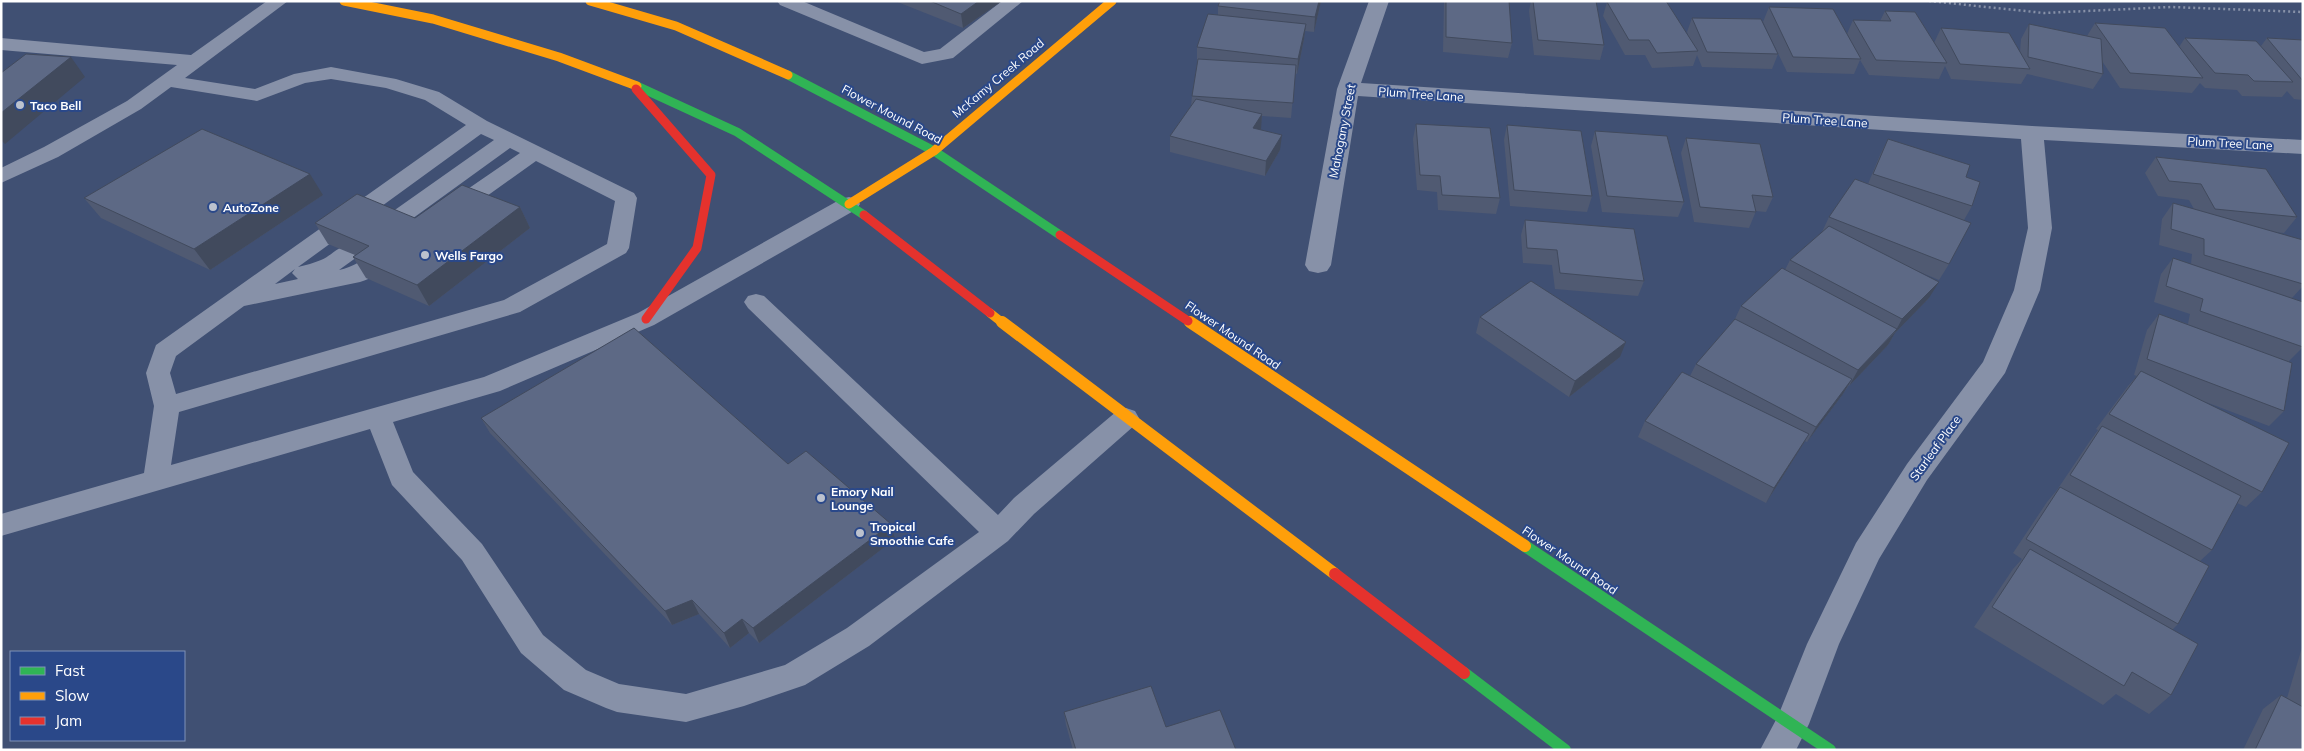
<svg xmlns="http://www.w3.org/2000/svg" width="2304" height="751" viewBox="0 0 2304 751" font-family="Mulish,sans-serif">
<rect width="100%" height="100%" fill="#405073"/>
<g fill="none" stroke-linecap="round" stroke-linejoin="round">
<path stroke="#8791a8" stroke-width="2.5" stroke-dasharray="2 3" stroke-linecap="butt" d="M1929,1L2044,13L2171,7L2303,12"/>
<path fill="#8791a8" fill-rule="evenodd" d="M267,1H288L185,78L255,89L294,74L331,67L396,79L439,92L487,121L634,193L637,198L629,248L626,253L520,312L179,412L171,465L484,377L638,313L841,199L849,197L857,199L860,204L857,209L654,325L500,391L393,422L413,472L482,544L543,635L586,670L619,684L686,694L785,665L847,628L979,532L748,308L744,302L748,296L756,294L764,296L998,515L1014,498L1117,411L1126,408L1135,411L1139,418L1135,425L1034,514L1008,541L869,646L805,685L744,706L686,722L617,712L606,708L564,690L521,653L462,560L392,485L370,429L1,536V514L144,473L154,406L146,373L156,345L466,125L425,100L386,88L331,79L305,83L257,101L171,87L141,109L58,157L1,183V168L44,147L127,101L177,65L1,50V38L191,55ZM481,134L494,140L382,219L379,224L382,229L390,231L398,229L510,148L520,153L443,206L440,211L443,216L451,218L459,216L536,161L615,201L607,244L504,300L176,394L170,373L176,356L244,306L360,282C370,279 381,273 386,264L383,259C367,254 356,267 339,270L357,257L360,252L357,247C340,242 335,254 321,260C314,263 306,265 298,267ZM295,269L292,273L298,279L275,284Z
M777,1H802L924,52L940,49L1002,1H1023L953,58L922,64L780,5Z"/>
<path fill="#8791a8" fill-rule="evenodd" d="M1369,1H1389L1361,83L2032,126L2303,140V154L2044,140L2052,228L2040,290L2005,373L1927,480L1879,559L1839,644L1809,724L1796,750H1760L1778,716L1807,644L1856,543L1907,464L1983,362L2014,290L2028,228L2021,139L1358,96L1331,265L1327,271L1318,273L1309,271L1305,265L1337,89Z"/>
<path stroke="#30b455" stroke-width="9" d="M788,75L934,151L1060,235
M637,86L737,132L864,215"/>
<path stroke="#30b455" stroke-width="12" d="M1525,546L1830,750
M1464,673L1565,750"/>
<path stroke="#ff9f0a" stroke-width="9" d="M344,1L433,19L559,57L637,86
M590,1L676,26L788,75
M849,204L934,151L1112,1
M990,313L1004,324
M1188,321L1192,324"/>
<path stroke="#ff9f0a" stroke-width="12" d="M1002,322L1335,574
M1190,322L1525,546"/>
<path stroke="#e5322d" stroke-width="9" d="M636,89L711,175L697,248L646,319
M864,215L990,313
M1060,235L1188,321"/>
<path stroke="#e5322d" stroke-width="12" d="M1335,574L1464,673"/>
</g>
<path fill="#505a72" d="M895,1H1002L963,28Z
M1321,1L1314,32L1305,31L1304,39L1297,74L1295,73L1291,118L1262,116L1260,130L1280,150L1265,176L1170,152V136L1191,106L1192,96L1198,62H1197V47L1218,15V6Z
M1444,1H1509L1512,43L1508,58L1443,52Z
M1531,1H1596L1604,45L1600,60L1534,55L1529,11Z
M1607,2L1688,35L1687,32L1692,18L1778,54L1772,69L1702,67L1697,55L1693,66L1652,68L1645,55H1625L1603,16Z
M1769,7L1847,34L1853,20L1880,21L1885,11L1934,43L1941,28L2020,52L2021,39L2029,24L2087,36L2095,23L2179,47L2185,38L2261,46L2267,38L2303,40V100L2294,99L2287,91L2282,97L2242,96L2237,90L2205,88L2200,83L2192,93L2120,88L2102,61L2103,74L2093,89L2027,74L2021,84L1951,79L1945,66L1939,79L1869,75L1860,60L1854,74L1787,72L1763,22Z
M1416,124L1500,198L1496,214L1438,210L1437,192L1417,190L1413,139Z
M1507,125L1592,196L1587,212L1510,206L1504,140Z
M1595,131L1684,202L1678,217L1602,212L1591,146Z
M1686,138L1773,197L1766,212L1756,211L1749,228L1694,222L1681,153Z
M1888,139L1966,177L1972,206L1964,220L1949,264L1939,280L1915,270L1929,298L1895,333L1888,345L1849,386V385L1843,394L1807,442L1805,441L1766,503L1638,437L1645,421L1690,376L1696,364L1735,319L1741,306L1785,270L1790,260L1822,232L1829,217L1868,184L1880,155Z
M2156,157L2297,217L2284,233L2273,232L2303,240V286L2292,298L2303,347L2289,361L2284,411L2269,426L2203,401L2262,492L2246,507L2237,503L2212,550L2200,561L2178,624L2172,630L2171,695L2149,714L2116,694L2103,705L1974,627L2013,569L2022,559L2013,553L2047,502L2057,490L2090,441L2098,430L2096,429L2128,386L2137,376L2134,375L2147,330L2159,314L2188,324L2190,314L2154,302L2161,274L2173,258L2191,264L2192,254L2159,245L2162,219L2173,203L2194,209L2189,200L2158,196L2145,173Z
M323,195L210,270L101,218L84,198Z
M520,207L530,228L429,306L366,278L353,257L355,255L328,244L315,223L415,218Z
M1525,220L1644,281L1638,296L1555,289L1552,265L1523,263L1521,235Z
M1480,317L1620,357L1569,397L1476,333Z
M481,418L788,464L895,539L759,643L749,633L730,648L699,614L672,625L490,433Z
M2303,644V750H2243L2263,709L2281,695L2287,698Z
M1064,712L1166,727L1236,750H1073L1066,725Z"/>
<path fill="#414a5d" d="M979,1H1002L963,28L961,14Z
M1319,1H1321L1314,32L1315,17Z
M1306,24L1304,39L1297,74L1298,59Z
M71,57L85,77L5,144L1,140V113Z
M1262,114L1261,130L1253,128Z
M1282,135L1280,150L1265,176L1266,161Z
M310,174L323,195L210,270L194,249Z
M520,207L530,228L429,306L417,285Z
M1939,282L1929,298L1895,333L1888,345L1849,386L1858,370L1895,332L1902,319Z
M1626,342L1620,357L1569,397L1575,381Z
M1852,379L1843,394L1807,442L1816,427Z
M1809,434L1800,449L1766,503L1774,488Z
M891,524L895,539L759,643L753,628Z
M692,600L699,614L672,625L665,611Z
M742,619L749,633L730,648L724,633Z"/>
<path fill="#5d6985" stroke="#414a5d" d="M930,1H979L961,14Z
M1220,1H1319L1315,17L1218,6Z
M1446,1H1509L1512,43L1446,37Z
M1533,1H1596L1604,45L1538,40Z
M1666,1L1698,51L1657,53L1649,40H1629L1607,2Z
M1769,7L1833,9L1861,59L1793,57Z
M1885,11L1915,12L1947,63L1876,60L1853,20L1891,21Z
M1208,14L1306,24L1298,59L1197,47Z
M1692,18L1761,19L1778,54L1707,52Z
M2095,23L2165,28L2203,78L2130,73Z
M2029,24L2101,39L2103,74L2028,57Z
M1941,28L2009,33L2030,69L1960,64Z
M2185,38L2256,41L2293,82L2254,81L2248,75L2215,73Z
M2267,38L2303,40V81Z
M26,54L71,57L1,113V73Z
M1198,59L1296,65L1293,103L1192,96Z
M1196,99L1262,114L1253,128L1282,135L1266,161L1170,136Z
M1416,124L1490,128L1500,198L1442,195L1440,176L1420,175Z
M1507,125L1581,131L1592,196L1514,190Z
M202,129L310,174L194,249L84,198Z
M1595,131L1667,136L1684,202L1607,196Z
M1686,138L1760,144L1773,197L1752,195L1756,212L1700,207Z
M1888,139L1970,165L1966,177L1980,182L1972,206L1873,174Z
M2156,157L2266,169L2297,217L2215,209L2201,184L2169,181Z
M1855,179L1971,223L1949,264L1829,217Z
M462,185L520,207L417,285L353,257L369,246L315,223L357,194L415,218Z
M2173,203L2303,240V284L2204,255V239L2171,229Z
M1525,220L1634,229L1644,281L1560,273L1557,250L1527,248Z
M1829,226L1939,282L1902,319L1790,260Z
M2173,258L2303,302V347L2200,311L2203,299L2166,286Z
M1782,268L1897,329L1858,370L1741,306Z
M1531,281L1626,342L1575,381L1480,317Z
M2159,314L2292,363L2284,411L2147,359Z
M1735,319L1852,379L1816,427L1696,364Z
M634,328L788,464L806,451L891,524L753,628L742,619L724,633L692,600L665,611L481,418Z
M2141,371L2289,443L2262,492L2109,414Z
M1682,372L1809,434L1774,488L1645,421Z
M2102,426L2241,496L2212,550L2070,475Z
M2060,487L2209,566L2178,624L2026,539Z
M2030,549L2198,644L2171,695L2132,672L2124,686L1992,607Z
M1151,686L1166,727L1220,710L1236,750H1076L1064,712Z
M2281,695L2303,707V750H2255Z"/>
<g fill="#bcc2ce" stroke="#2a4889" stroke-width="2">
<circle cx="20" cy="105" r="5"/>
<circle cx="213" cy="207" r="5"/>
<circle cx="425" cy="255" r="5"/>
<circle cx="821" cy="498" r="5"/>
<circle cx="860" cy="533" r="5"/>
</g>
<g text-anchor="middle" dominant-baseline="central" stroke-width="4" stroke-linejoin="round" paint-order="stroke">
<g font-size="12" fill="#fff" stroke="#2a4889">
<text transform="translate(998 78) rotate(-40)">McKamy Creek Road</text>
<text transform="translate(1421 94) rotate(4)">Plum Tree Lane</text>
<text transform="translate(892 114) rotate(28)">Flower Mound Road</text>
<text transform="translate(1825 120) rotate(4)">Plum Tree Lane</text>
<text transform="translate(1342 131) rotate(-79)">Mahogany Street</text>
<text transform="translate(2230 143) rotate(3)">Plum Tree Lane</text>
<text transform="translate(1233 335) rotate(34)">Flower Mound Road</text>
<text transform="translate(1935 448) rotate(-54)">Starleaf Place</text>
<text transform="translate(1570 560) rotate(34)">Flower Mound Road</text>
</g>
<g font-size="12" font-weight="bold" fill="#fff" stroke="#2a4889" text-anchor="start">
<text x="30" y="105">Taco Bell</text>
<text x="223" y="207">AutoZone</text>
<text x="435" y="255">Wells Fargo</text>
<text x="831" y="491">Emory Nail<tspan x="831" dy="14">Lounge</tspan></text>
<text x="870" y="526">Tropical<tspan x="870" dy="14">Smoothie Cafe</tspan></text>
</g>
</g>
<rect width="2304" height="751" fill="none" stroke="#ffffff" stroke-width="5"/>
<rect x="10" y="651" width="175" height="90" fill="#2a4889" stroke="#7f91b8"/>
<rect x="20" y="667" width="25" height="8" fill="#30b455" stroke="#7f91b8"/>
<text x="55" y="676" font-size="15" fill="#ffffff">Fast</text>
<rect x="20" y="692" width="25" height="8" fill="#ff9f0a" stroke="#7f91b8"/>
<text x="55" y="701" font-size="15" fill="#ffffff">Slow</text>
<rect x="20" y="717" width="25" height="8" fill="#e5322d" stroke="#7f91b8"/>
<text x="55" y="726" font-size="15" fill="#ffffff">Jam</text>
</svg>
